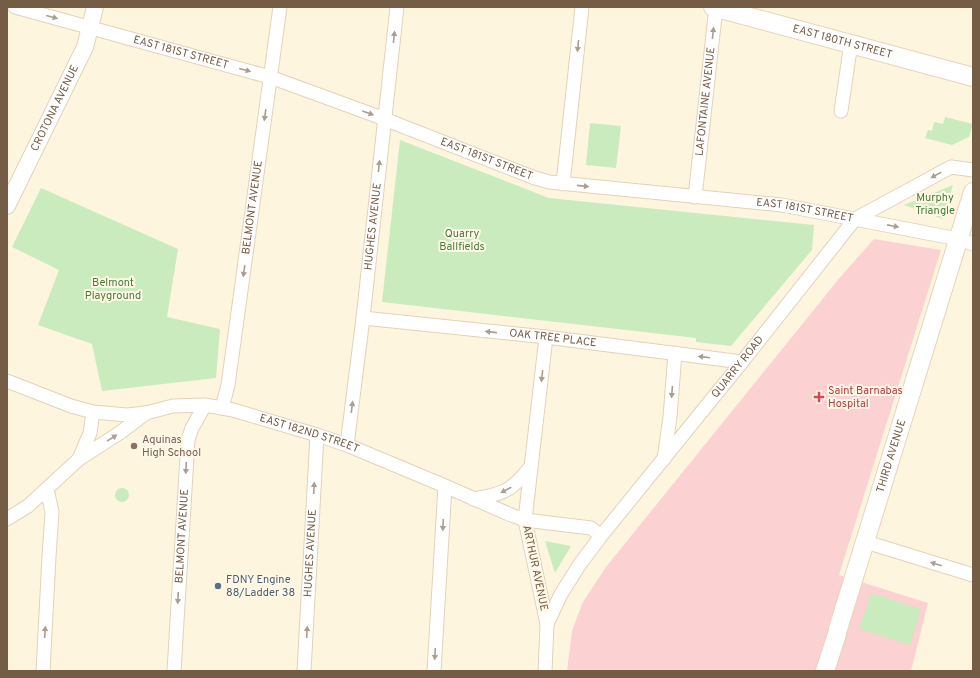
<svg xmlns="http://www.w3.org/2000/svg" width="980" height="678" viewBox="0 0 980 678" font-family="Overpass,sans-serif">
<rect width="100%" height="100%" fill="#fef5df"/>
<path fill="#fcd1d1" d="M874,239L941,250L839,575L928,603L911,671H567L572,631L583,602L606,567L842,275Z"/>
<path fill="#caebbd" d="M945,117L973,124L969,137L952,145L925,138L928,130L932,131L934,122L943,124Z
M590,123L621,126L616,168L586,165Z
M400,140L549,198L814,225L812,250L731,346L696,342V338L382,302Z
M953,185L943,219L904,205Z
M41,188L178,249L167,317L220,329L216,378L102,391L92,344L38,325L59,270L12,247Z
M115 495a7 7 0 1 1 14 0a7 7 0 1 1-14 0Z
M545,541L571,546L555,573Z
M871,593L921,609L910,645L859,629Z"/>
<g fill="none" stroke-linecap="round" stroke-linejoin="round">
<g stroke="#e2d2ba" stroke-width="15">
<g id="minor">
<path id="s1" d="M15,7L270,77L374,115L535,178L549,182L782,205L958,239L973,244"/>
<path d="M841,111L851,43"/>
<path d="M563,184L582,7"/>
<path id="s2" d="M695,197L716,7"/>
<path id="s3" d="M363,318L546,337L742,362"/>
<path id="s4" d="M7,381L71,406L93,412L127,415L146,413L173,406L205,405L233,410L317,435L347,445L445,486L511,515L525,520L591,528L601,536"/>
<path id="s5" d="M222,408L228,385L280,7"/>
<path id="s6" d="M347,445L363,318L397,7"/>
<path d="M79,459L121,432L146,413"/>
<path d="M664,459L670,417L675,353"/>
<path d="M473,499C504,494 512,491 531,466"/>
<path d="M7,519L28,506L79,459L90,433L93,412"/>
<path d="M866,542L973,575"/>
<path id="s7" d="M547,624L561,594L580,564L601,536L742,362L855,219L951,167L973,170"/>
<path d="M43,671L49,557L52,512L47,489"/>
<path id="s8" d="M174,671L188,440L192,428L205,405"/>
<path id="s9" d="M304,671L317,435"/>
<path d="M434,671L445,486"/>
<path d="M545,671L547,624L525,520L546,337"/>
</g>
</g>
<g stroke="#e2d2ba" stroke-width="18">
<g id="tertiary">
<path id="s10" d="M7,206L85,47L95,7"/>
</g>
</g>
<g stroke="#e7d4b8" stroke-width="20">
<g id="secondary">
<path id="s11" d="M713,7L973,77"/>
<path id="s12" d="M838,629L973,192"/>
<path d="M825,671L837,634"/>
</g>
</g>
<use href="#minor" stroke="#fff" stroke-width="13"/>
<use href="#tertiary" stroke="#fff" stroke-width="16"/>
<use href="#secondary" stroke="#fff" stroke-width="18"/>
</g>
<defs><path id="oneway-solid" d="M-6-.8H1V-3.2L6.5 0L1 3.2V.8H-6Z"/></defs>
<g fill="#ac9d8f">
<use href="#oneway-solid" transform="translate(52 17) rotate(15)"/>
<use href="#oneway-solid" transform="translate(713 33) rotate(-84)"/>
<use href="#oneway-solid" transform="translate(394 37) rotate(-84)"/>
<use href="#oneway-solid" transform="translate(578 46) rotate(96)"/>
<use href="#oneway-solid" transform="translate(245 70) rotate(15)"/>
<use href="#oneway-solid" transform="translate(368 113) rotate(20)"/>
<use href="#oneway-solid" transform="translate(265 115) rotate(98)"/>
<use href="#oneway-solid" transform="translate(379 166) rotate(-84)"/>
<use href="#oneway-solid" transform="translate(936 175) rotate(151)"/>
<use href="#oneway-solid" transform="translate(583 186) rotate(6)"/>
<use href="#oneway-solid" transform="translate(893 226) rotate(11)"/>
<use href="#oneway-solid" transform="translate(244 271) rotate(98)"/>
<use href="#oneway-solid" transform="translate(491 332) rotate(-174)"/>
<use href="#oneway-solid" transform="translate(704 357) rotate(-173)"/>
<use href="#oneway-solid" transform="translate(542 376) rotate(97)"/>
<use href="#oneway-solid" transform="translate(672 392) rotate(94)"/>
<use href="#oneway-solid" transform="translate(352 407) rotate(-83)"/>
<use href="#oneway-solid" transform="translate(112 438) rotate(-32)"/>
<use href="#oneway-solid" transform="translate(186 468) rotate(93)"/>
<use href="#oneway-solid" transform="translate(314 488) rotate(-87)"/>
<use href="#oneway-solid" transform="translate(506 490) rotate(152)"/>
<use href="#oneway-solid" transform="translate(443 525) rotate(93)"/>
<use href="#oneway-solid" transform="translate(936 564) rotate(-163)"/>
<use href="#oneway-solid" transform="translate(178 598) rotate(93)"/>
<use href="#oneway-solid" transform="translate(45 632) rotate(-87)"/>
<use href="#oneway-solid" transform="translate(307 632) rotate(-87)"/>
<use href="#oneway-solid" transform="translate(435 654) rotate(93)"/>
</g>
<path fill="#e0444e" stroke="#fff8e6" stroke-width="1.5" d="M817 391h4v4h4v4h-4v4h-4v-4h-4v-4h4z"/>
<circle fill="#8d6e63" stroke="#fff8e6" stroke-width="1.5" cx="134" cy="446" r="4"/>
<circle fill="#5c6f8a" stroke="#fff8e6" stroke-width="1.5" cx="218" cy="586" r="4"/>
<g text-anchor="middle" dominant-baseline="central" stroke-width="4" stroke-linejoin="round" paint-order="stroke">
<g font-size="11" fill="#755c45" stroke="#fff8e6">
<text stroke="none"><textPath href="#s11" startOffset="134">EAST 180TH STREET</textPath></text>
<text stroke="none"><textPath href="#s1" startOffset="172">EAST 181ST STREET</textPath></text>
<text stroke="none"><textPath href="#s2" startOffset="96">LAFONTAINE AVENUE</textPath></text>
<text stroke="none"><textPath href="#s10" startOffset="109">CROTONA AVENUE</textPath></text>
<text stroke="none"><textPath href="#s1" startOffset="496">EAST 181ST STREET</textPath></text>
<text stroke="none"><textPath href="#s5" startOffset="203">BELMONT AVENUE</textPath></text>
<text stroke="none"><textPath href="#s1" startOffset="820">EAST 181ST STREET</textPath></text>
<text stroke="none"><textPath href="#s6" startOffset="220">HUGHES AVENUE</textPath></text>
<text stroke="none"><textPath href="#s3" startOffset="191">OAK TREE PLACE</textPath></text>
<text stroke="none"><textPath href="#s7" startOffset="321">QUARRY ROAD</textPath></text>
<text stroke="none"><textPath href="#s4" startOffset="313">EAST 182ND STREET</textPath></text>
<text stroke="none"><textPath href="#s12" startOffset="181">THIRD AVENUE</textPath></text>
<text stroke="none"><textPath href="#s8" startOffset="135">BELMONT AVENUE</textPath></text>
<text stroke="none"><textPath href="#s9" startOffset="118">HUGHES AVENUE</textPath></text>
<text transform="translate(535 568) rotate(78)">ARTHUR AVENUE</text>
</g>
<g font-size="11" fill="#487c3d" stroke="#fff8e6">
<text x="935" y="198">Murphy<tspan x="935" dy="13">Triangle</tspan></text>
<text x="462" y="234">Quarry<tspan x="462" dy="13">Ballfields</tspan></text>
<text x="113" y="283">Belmont<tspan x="113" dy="13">Playground</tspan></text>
</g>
<g font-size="11" fill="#be3a42" stroke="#fff8e6" text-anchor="start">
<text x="828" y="391">Saint Barnabas<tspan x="828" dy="13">Hospital</tspan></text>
</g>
<g font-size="11" fill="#785e54" stroke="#fff8e6" text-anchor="start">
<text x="142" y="440">Aquinas<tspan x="142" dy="13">High School</tspan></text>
</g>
<g font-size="11" fill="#4e5e75" stroke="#fff8e6" text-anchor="start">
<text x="226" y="580">FDNY Engine<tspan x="226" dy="13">88/Ladder 38</tspan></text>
</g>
</g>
<rect width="980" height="678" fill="none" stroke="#755c45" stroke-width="16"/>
</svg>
